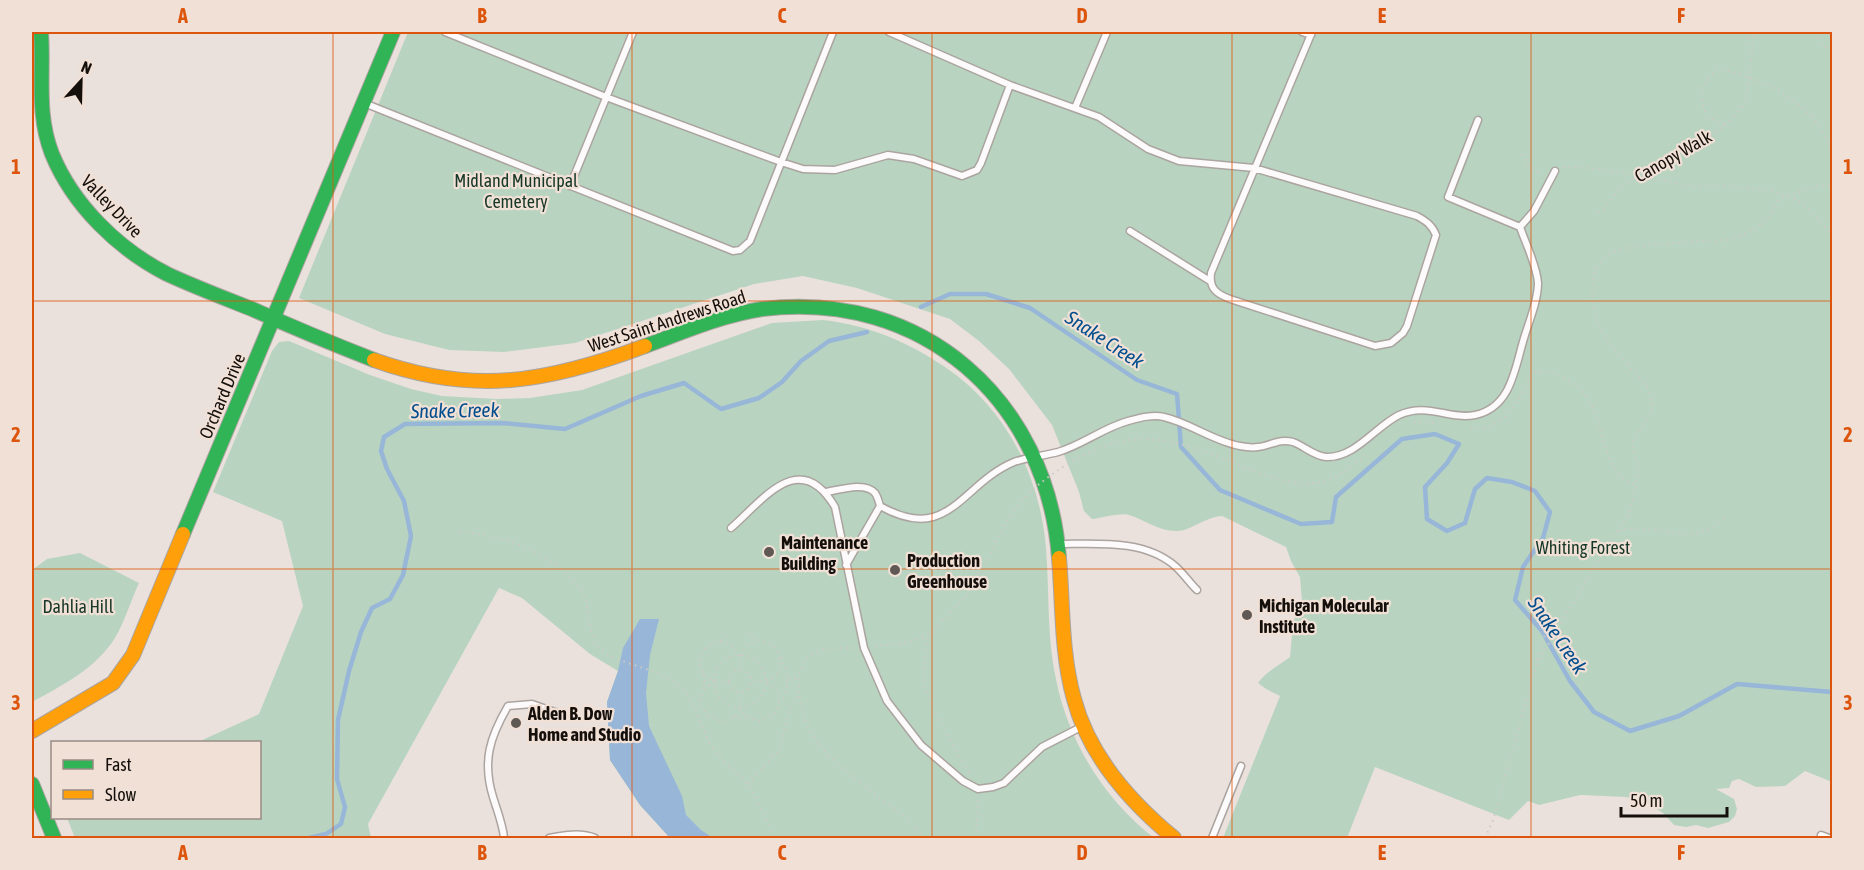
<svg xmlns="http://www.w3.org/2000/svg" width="1864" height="870" viewBox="0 0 1864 870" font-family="'Asap Condensed',sans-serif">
<rect width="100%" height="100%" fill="#ebe1dc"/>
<path fill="#b8d4c0" d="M408,32H1832V782L1805,771L1785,786L1756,787L1739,779L1732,781L1729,788L1716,789L1734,799L1737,809L1735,816L1729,822L1708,828L1696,825L1686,827L1674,825L1663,813L1647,803L1626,797L1580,795L1539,805L1528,801L1509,820L1375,767L1347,838H1223L1280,696L1266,689L1258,683C1266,672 1279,665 1290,657L1293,622L1302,602L1300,577L1291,561L1286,547L1222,516C1205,517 1190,531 1178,531C1160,532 1145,520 1129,515C1122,512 1101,518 1092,519L1084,511L1079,492L1052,425L1009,369L979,341L950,319L857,288L803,276L754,284L575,343L504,352L449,350L385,334L299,298Z
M823,320C868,325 908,342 945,367C1003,406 1037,470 1045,538C1050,585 1046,633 1056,679C1068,741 1104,799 1154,838H670L640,805L610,760L607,702L618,671L590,654L522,598L499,588L368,824L371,838H75L67,818H260V742H198L259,714L303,606L282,521L213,492L272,351L279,342L289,341L370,375L411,389L442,396L497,399L530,398L582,390L772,323Z
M80,553L139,583C131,600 125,621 115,638C95,669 63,685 32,702V570L47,559Z"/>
<path fill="#97b6d8" d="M640,619H659L650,655L646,693L649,726L682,796L686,815L701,830L713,838H670L640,805L610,760L607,702L618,671L623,648Z"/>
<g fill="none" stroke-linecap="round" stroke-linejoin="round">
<path stroke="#97b6d8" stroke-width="4.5" d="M921,307L950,294H986L1030,308L1137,380L1177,394L1181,447L1220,490L1301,524L1332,522L1336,497L1402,439L1435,434L1459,444L1447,463L1425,487L1427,519L1447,531L1465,523L1475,489L1487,478L1512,482L1535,491L1550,512L1543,538L1523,567L1515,600L1542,631L1570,681L1594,712L1630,731L1679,716L1737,684L1832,692
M309,838L326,834L341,824L345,807L337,779L338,720L349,671L361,632L372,608L390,599L403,575L411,536L404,501L387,469L381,451L384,437L405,424L502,423L565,429L641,396L684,383L721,409L759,398L782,382L801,361L829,341L867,332"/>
<g stroke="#aba4a0" stroke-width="9">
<path id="lane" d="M445,32L606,97L781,162L803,169L835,170L888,155L914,159L962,176L977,170L981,163L1010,85
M889,32L1010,85L1099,117L1148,149L1179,161L1254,168L1417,216C1426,221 1432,225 1436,235L1407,326L1403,333L1391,343L1375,346L1230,299C1217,294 1209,289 1211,273L1312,32
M1302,32L1311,35
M364,103L733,251L740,250L750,241L833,32
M1075,108L1107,32
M1478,120L1448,197L1520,227
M570,186L633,32
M1130,231L1210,281
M826,492C839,490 865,481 875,493C877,496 879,502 880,506C949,545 961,484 1014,462C1028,457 1043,456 1058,452C1082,445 1103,428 1128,421C1139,418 1153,414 1164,417C1190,423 1213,441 1240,446C1245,447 1252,448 1258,447C1270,446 1279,438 1293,442C1304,446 1314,456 1326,457C1355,458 1375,427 1399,415C1428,402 1448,420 1475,415C1513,407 1515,365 1525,335C1530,319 1538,300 1538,283C1537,266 1525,242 1520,227L1534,211L1555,171
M731,528C765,498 800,448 835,507L864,648L887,701L921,745L963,781L978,789L993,787L1004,783L1042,747L1081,727
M1058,544C1096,544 1144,539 1175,566C1183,573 1189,582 1197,590
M846,565L880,506
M1821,835L1829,838
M504,838C503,825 497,810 493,797C482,761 490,737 508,706L532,704L561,714
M549,838C564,835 581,832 595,838
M1212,838L1241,766"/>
</g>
<g stroke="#aba4a0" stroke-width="16">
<path id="fast" d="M41,32C44,74 36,113 52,154C73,205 118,249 167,274C195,287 224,298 252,309C292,327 333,344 374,360
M645,346C683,332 722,315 762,309C922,289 1047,400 1059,558
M183,534L393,32
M32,784L54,838"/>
</g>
<g stroke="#aba4a0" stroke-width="16">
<path id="slow" d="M374,360C474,396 549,382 645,346
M1059,558C1063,604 1061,653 1074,699C1089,756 1129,801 1174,838
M32,731L113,683L133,655L183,534"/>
</g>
<path stroke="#cdcac8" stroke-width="2" stroke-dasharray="1.5 4.5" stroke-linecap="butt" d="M1747,32L1750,55
M1818,32L1817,36L1824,47H1832
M1724,125L1707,117C1698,92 1698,88 1717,69C1754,75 1795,94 1818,124C1824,133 1829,144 1832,154
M1522,154L1529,166L1541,173
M1563,167H1580L1627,173L1695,187L1726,186L1773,191L1795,199L1807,207L1832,235
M1598,213C1610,206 1614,192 1626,183C1658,160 1728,138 1745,100C1750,87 1752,48 1754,32
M1414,422L1435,423
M1471,427C1476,427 1485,428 1490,426C1512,419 1523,390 1533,373C1543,369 1549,372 1559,376C1616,398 1589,469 1636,485
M1254,471C1282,482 1315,491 1342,473C1350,468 1358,461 1365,455
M1619,530C1632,529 1644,528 1656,530C1683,534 1706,539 1726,516
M460,531C501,537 540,546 570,578C574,583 582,589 584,595C590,609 588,636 598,647C614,664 655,667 676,683C697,698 699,725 711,746C721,762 738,771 748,785C759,801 766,821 774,838
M749,634L759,640
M720,641L727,635
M875,646L900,644L928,636
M854,648C828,648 801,646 799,680C795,749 860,780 906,818C913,824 919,832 925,838
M714 681a26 26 0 1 1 52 0a26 26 0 1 1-52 0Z
M740,656L748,644L762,640C783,647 789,674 766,680C762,682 756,681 751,681
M781,657C789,672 790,687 781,703
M1537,660L1546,631
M1536,665L1607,546L1628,515L1633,499L1639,467L1634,453L1633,440C1648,419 1657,416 1648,388C1635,371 1618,356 1606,338C1597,325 1592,306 1592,290C1592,275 1598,258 1613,252C1621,248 1631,248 1640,246C1670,242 1698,242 1728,240C1753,233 1767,224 1778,200L1816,186L1832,185
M729 681a11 11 0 1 1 22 0a11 11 0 1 1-22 0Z
M703,674L705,682L703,689
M788,679H799
M714,681L703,690L700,703C707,723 734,728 740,707C741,702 740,696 740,692
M729,682C708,681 693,673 703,650L716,641L730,644L740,656V669
M740,707L744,713L756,721C775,720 783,707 777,690L766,681
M733,717L747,718
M969,772L937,718L925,689L923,674L928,636L969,593L990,553
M748,784L779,750L790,709L799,692
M976,838L978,799
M1485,838L1493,820L1536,666"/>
<use href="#lane" stroke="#fcfafa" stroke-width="6"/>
<use href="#fast" stroke="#30b455" stroke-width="14"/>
<use href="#slow" stroke="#ff9f0a" stroke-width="14"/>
<path stroke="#cdcac8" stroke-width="2" stroke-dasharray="1.5 4.5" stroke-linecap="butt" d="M990,553C999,533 1012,510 1027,495C1055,468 1104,438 1145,439C1183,440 1219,457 1254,471"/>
</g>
<path fill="none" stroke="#dd550c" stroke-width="1.5" stroke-opacity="0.55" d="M333,32V838M632,32V838M932,32V838M1232,32V838M1531,32V838M32,301H1832M32,569H1832"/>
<g fill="#5f5854" stroke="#f1e0d6" stroke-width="2">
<circle cx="769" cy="552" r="6"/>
<circle cx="895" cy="570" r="6"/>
<circle cx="1247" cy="615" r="6"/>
<circle cx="516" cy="723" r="6"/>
</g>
<g text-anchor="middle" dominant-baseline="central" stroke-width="4.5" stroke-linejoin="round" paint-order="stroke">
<g font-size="18" fill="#140f0b" stroke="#f1e0d6">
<text transform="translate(1673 156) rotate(-30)">Canopy Walk</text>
<text transform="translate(112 206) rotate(46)">Valley Drive</text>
<text transform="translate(667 321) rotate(-18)">West Saint Andrews Road</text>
<text transform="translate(222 396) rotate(-67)">Orchard Drive</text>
</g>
<g font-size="18" fill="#153727" stroke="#f1e0d6">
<text x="516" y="180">Midland Municipal<tspan x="516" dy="21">Cemetery</tspan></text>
<text x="1583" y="547">Whiting Forest</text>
<text x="78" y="606">Dahlia Hill</text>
</g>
<g font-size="18" font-weight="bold" fill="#140f0b" stroke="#f1e0d6" text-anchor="start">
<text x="781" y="542">Maintenance<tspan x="781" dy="21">Building</tspan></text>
<text x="907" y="560">Production<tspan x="907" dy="21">Greenhouse</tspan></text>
<text x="1259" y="605">Michigan Molecular<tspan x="1259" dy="21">Institute</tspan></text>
<text x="528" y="713">Alden B. Dow<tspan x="528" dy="21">Home and Studio</tspan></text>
</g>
<g font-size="20" font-style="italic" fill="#014d8d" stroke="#f1e0d6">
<text transform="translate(1105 339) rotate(33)">Snake Creek</text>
<text transform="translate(455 410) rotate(-1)">Snake Creek</text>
<text transform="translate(1558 635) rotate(56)">Snake Creek</text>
</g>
</g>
<rect width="1864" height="870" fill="none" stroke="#f1e0d6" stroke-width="66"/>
<rect x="51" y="741" width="210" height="78" fill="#f1e0d6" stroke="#998c85" stroke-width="1.5"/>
<rect x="63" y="760" width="30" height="9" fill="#30b455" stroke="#998c85" stroke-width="1.5"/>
<text x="105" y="771" font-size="18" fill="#140f0b">Fast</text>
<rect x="63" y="790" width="30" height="9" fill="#ff9f0a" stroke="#998c85" stroke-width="1.5"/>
<text x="105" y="801" font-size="18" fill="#140f0b">Slow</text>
<g transform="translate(81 81) rotate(22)" stroke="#f1e0d6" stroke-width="4.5" paint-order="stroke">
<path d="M0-4.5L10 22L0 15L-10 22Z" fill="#140f0b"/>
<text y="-9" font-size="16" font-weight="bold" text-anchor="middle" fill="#140f0b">N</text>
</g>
<path d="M1621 807v9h106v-9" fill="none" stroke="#140f0b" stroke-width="3"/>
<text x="1630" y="807" font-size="18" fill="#140f0b" stroke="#f1e0d6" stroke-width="4.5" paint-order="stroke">50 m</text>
<rect x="33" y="33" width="1798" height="804" fill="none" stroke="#dd550c" stroke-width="2"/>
<g font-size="20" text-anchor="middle" font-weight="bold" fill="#dd550c">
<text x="183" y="23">A</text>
<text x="482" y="23">B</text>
<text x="782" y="23">C</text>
<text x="1082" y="23">D</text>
<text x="1382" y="23">E</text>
<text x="1681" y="23">F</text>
<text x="16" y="174">1</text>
<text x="1848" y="174">1</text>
<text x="16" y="442">2</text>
<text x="1848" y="442">2</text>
<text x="16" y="710">3</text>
<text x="1848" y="710">3</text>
<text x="183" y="860">A</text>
<text x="482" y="860">B</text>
<text x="782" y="860">C</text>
<text x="1082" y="860">D</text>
<text x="1382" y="860">E</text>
<text x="1681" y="860">F</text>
</g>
</svg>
